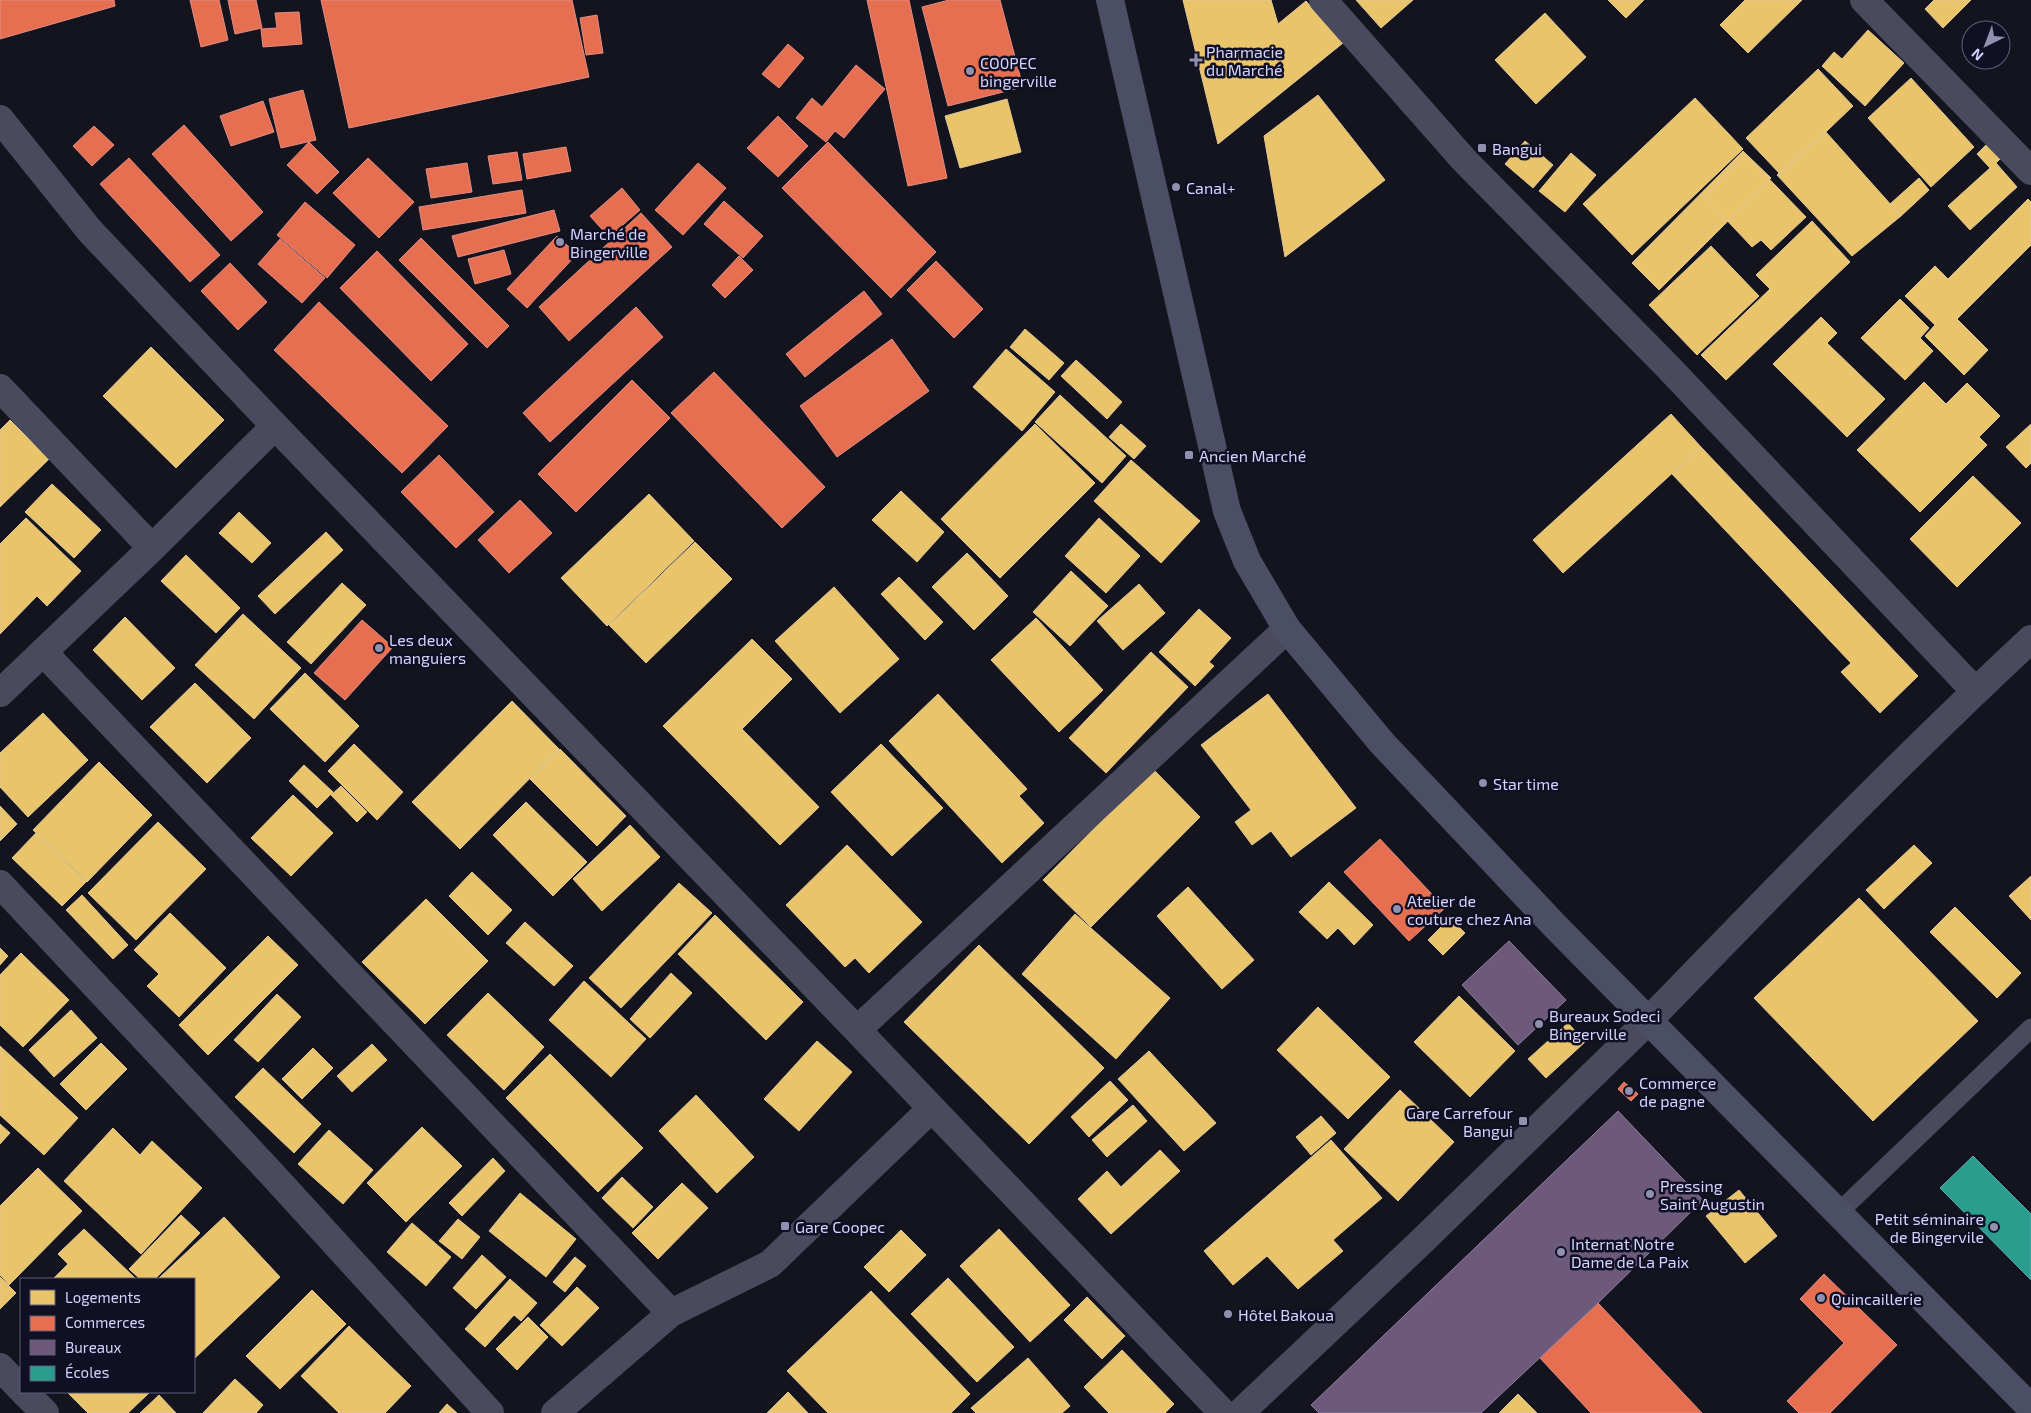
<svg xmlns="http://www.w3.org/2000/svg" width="2031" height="1413" viewBox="0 0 2031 1413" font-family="'Exo 2',sans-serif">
<rect width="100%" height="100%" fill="#14141e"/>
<path fill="#e9c46a" stroke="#e2c896" d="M1183,0H1271L1278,24L1306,1L1343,43L1218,144Z
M1356,0H1413L1381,28Z
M1608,0H1644L1626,18Z
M1745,0H1802L1748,53L1720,25Z
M1934,0H1971L1943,28L1925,9Z
M1545,13L1586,57L1536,104L1495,60Z
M1868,30L1904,63L1865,106L1822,66L1834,52L1842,59Z
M1818,69L1853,106L1781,175L1746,138Z
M1911,78L1974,147L1931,187L1868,118Z
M1318,95L1385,180L1285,257L1264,136Z
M1695,98L1743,149L1632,255L1583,204Z
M1007,99L1021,152L960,168L945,116Z
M1825,131L1901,216L1852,256L1777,175Z
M1525,141L1553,165L1533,188L1505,164Z
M1990,141L2003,156L1996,163L2017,187L1970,230L1948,206L1990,168L1977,154Z
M1743,151L1771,178L1659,290L1632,263Z
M1571,153L1596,175L1565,212L1539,191Z
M1746,155L1806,217L1771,250L1761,240L1752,247L1704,196Z
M1919,178L1929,190L1901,216L1890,204Z
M2028,199L2031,202V245L1957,319L1988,350L1964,375L1925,336L1935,325L1905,296L1935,266L1948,279Z
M1812,221L1850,262L1726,380L1701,355L1770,289L1756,275Z
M1711,246L1759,296L1697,355L1649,305Z
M1900,299L1929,328L1920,338L1933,351L1905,380L1861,338Z
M1821,317L1837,333L1827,343L1885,399L1847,437L1773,364Z
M1025,329L1064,363L1049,380L1010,347Z
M151,347L224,420L176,468L103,396Z
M1006,349L1055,392L1022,431L973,387Z
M1076,360L1122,402L1107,419L1061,376Z
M1924,382L1946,404L1967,383L2000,416L1979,437L1987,445L1920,512L1857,450Z
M1060,395L1126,456L1102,483L1035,422Z
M1671,414L1701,447L1563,573L1533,540Z
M10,420L49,459L0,507V430Z
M1035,424L1095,483L1000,578L941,519Z
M1121,424L1146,446L1134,459L1109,437Z
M2031,424V463L2026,468L2006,447Z
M1701,447L1918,676L1880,713L1841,672L1851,663L1672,474Z
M1131,460L1200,521L1161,563L1094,501Z
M1973,476L2021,523L1957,587L1910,539Z
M52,484L101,530L74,558L25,512Z
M901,491L944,532L917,562L872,520Z
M649,494L694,541L607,626L561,578Z
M239,512L271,543L252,563L219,533Z
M26,518L81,571L47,606L37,596L0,634V544Z
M1099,518L1140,556L1106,593L1065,556Z
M326,532L343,550L275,614L258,596Z
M695,542L732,579L646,663L609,625Z
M967,553L1008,596L974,630L932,587Z
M186,555L240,608L216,633L161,581Z
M1071,571L1108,606L1070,646L1033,612Z
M899,577L943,622L925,640L881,594Z
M342,583L366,605L311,664L287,642Z
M1139,584L1165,613L1123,650L1097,621Z
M834,587L899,659L840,713L775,641Z
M1199,609L1231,638L1209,662L1214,666L1195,686L1159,652Z
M243,614L301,668L254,719L195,665Z
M125,617L175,668L142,700L93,650Z
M1036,618L1103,690L1059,732L991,660Z
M752,639L792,679L742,729L819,807L780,845L663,726Z
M1151,652L1188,687L1106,773L1069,738Z
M305,673L359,726L325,762L270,709Z
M195,683L251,738L207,783L150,727Z
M938,694L1027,789L1019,796L1044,823L1002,863L889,741Z
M1268,694L1356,808L1291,857L1271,831L1252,845L1235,822L1251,810L1201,745Z
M512,701L559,749L460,849L412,802Z
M43,713L88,760L28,817L0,787V753Z
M354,744L403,792L377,820L328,771Z
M881,744L943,808L892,856L831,792Z
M560,749L626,816L597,846L530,779Z
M99,762L152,815L87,882L33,830Z
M304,765L333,792L317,808L289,781Z
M1153,769L1200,817L1091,927L1043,880Z
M341,786L367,812L357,822L331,795Z
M293,795L333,833L291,876L251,838Z
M526,802L587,862L553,896L493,835Z
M0,806L17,824L0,841Z
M158,822L206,869L136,940L88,893Z
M630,825L660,857L602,911L573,879Z
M36,833L86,882L62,906L12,858Z
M847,845L922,922L869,973L855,958L845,967L786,905Z
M1914,845L1932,863L1884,909L1866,890Z
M472,872L512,910L488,935L449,896Z
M2031,876V920L2009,896Z
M1329,882L1373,925L1354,945L1338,928L1327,939L1299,912Z
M679,883L712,913L621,1008L589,978Z
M1188,887L1254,960L1222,989L1157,916Z
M82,895L128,945L113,959L66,910Z
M1859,898L1978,1021L1873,1121L1754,998Z
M426,899L488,961L425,1024L362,962Z
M1955,907L2021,973L1997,998L1930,932Z
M170,913L226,968L179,1017L147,986L159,974L134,950Z
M1075,914L1170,998L1116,1059L1022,974Z
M715,915L803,1002L766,1040L678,954Z
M1450,918L1465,933L1443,955L1428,940Z
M525,922L573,966L554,986L506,943Z
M268,936L298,965L208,1055L179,1025Z
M979,945L1104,1068L1029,1144L904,1022Z
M0,948L8,956L0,965Z
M21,953L69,1000L23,1047L0,1025V975Z
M671,973L692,993L650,1038L630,1019Z
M584,981L646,1039L611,1077L549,1020Z
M488,993L544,1047L504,1090L447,1035Z
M277,994L301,1017L258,1062L234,1040Z
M1459,996L1515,1051L1470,1097L1414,1042Z
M1318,1007L1390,1077L1348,1119L1277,1050Z
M71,1010L97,1038L54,1077L29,1050Z
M1568,1023L1585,1042L1546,1078L1528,1059Z
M817,1041L852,1072L799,1131L764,1099Z
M101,1043L127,1069L86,1110L60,1084Z
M372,1044L387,1060L352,1092L337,1076Z
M0,1046L78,1118L44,1155L0,1115Z
M313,1048L333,1068L302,1099L282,1079Z
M1149,1051L1216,1123L1184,1151L1118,1079Z
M550,1054L643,1148L598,1192L506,1098Z
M263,1068L321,1124L294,1153L235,1097Z
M1110,1081L1128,1100L1089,1137L1071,1117Z
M1400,1090L1454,1142L1398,1201L1344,1149Z
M696,1095L754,1157L717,1193L659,1131Z
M1133,1105L1147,1121L1107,1157L1092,1140Z
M1321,1116L1336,1133L1311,1155L1296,1137Z
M0,1124L10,1133L0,1144Z
M422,1127L462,1166L406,1222L367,1183Z
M113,1128L140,1155L152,1141L202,1188L141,1254L64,1181Z
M329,1130L373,1170L343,1204L298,1164Z
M1331,1140L1382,1198L1333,1240L1343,1251L1298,1289L1267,1256L1233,1285L1204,1251Z
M1160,1150L1180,1171L1111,1234L1078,1199L1107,1171L1121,1187Z
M493,1158L505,1171L462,1216L449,1203Z
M38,1168L82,1211L9,1285L0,1275V1206Z
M622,1177L653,1207L633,1228L602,1198Z
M682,1183L708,1208L658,1259L632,1233Z
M1739,1190L1777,1236L1745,1263L1706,1216Z
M520,1193L576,1239L546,1277L489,1231Z
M181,1215L200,1233L155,1279H140L129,1269Z
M224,1217L280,1277L194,1359V1279H158Z
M458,1219L480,1237L462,1259L439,1241Z
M412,1223L451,1257L426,1286L387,1252Z
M84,1229L136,1279H53L68,1264L58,1254Z
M999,1229L1070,1305L1030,1342L960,1266Z
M901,1230L926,1255L889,1292L864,1267Z
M482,1255L506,1277L476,1309L453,1288Z
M575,1257L586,1266L565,1292L553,1282Z
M0,1277L16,1293L0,1309Z
M948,1278L1014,1347L977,1382L911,1314Z
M510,1279L537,1303L521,1321L514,1315L485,1347L465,1329Z
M577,1287L599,1308L562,1346L540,1325Z
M312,1290L346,1324L280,1389L246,1356Z
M871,1291L970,1394L951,1413H828L787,1371Z
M1087,1297L1125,1336L1102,1359L1064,1320Z
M528,1317L548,1337L517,1370L496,1349Z
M349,1326L411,1386L385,1413H339L301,1376Z
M1122,1350L1174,1404L1165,1413H1109L1084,1387Z
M1028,1358L1070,1406L1062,1413H976L971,1408Z
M235,1379L263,1405L256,1413H203Z
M67,1392H150L128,1413H88Z
M788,1392L808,1413H767Z
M1518,1394L1537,1413H1499Z
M159,1395L176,1413H140Z
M447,1404L457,1413H439Z"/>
<path fill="#e76f51" stroke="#e18d85" d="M0,0H114L115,6L0,39Z
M190,0H219L228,40L201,47Z
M228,0H256L262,28L235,34Z
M321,0H572L589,77L349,128Z
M867,0H909L947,178L908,186Z
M949,0H1000L1023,87L948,106L922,7Z
M299,12L302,44L263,47L261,29L277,28L275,13Z
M597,15L603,53L586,55L580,18Z
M788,44L804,58L779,88L762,74Z
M856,65L885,89L844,138L835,131L826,142L796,118L812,98L822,107Z
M303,90L316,140L281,148L269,99Z
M263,101L274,132L231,146L220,116Z
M778,116L808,146L778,177L747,148Z
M184,125L263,212L231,241L152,154Z
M94,126L114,145L92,166L73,146Z
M309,142L339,172L317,194L287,165Z
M828,142L936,252L891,298L782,188Z
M566,147L571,171L527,179L523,154Z
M517,152L522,180L493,184L488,156Z
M129,158L220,255L190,282L100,184Z
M368,158L414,202L379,238L333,193Z
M467,163L472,192L431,198L426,169Z
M698,163L726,188L683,235L655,210Z
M622,188L640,210L609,237L590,216Z
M522,190L526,213L423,230L419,207Z
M724,201L763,236L743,258L704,224Z
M305,202L355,245L327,278L277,235Z
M554,210L560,231L458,257L452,236Z
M641,213L672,247L569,341L539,307Z
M557,236L577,254L527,308L507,289Z
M421,238L509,326L487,348L399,260Z
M280,239L325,278L302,303L258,264Z
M504,250L511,274L475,284L468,259Z
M377,251L468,344L431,381L340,288Z
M739,256L753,270L725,298L712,285Z
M936,261L983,309L954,338L907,290Z
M230,263L267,302L238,330L201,291Z
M864,291L882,314L805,377L786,354Z
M319,302L448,426L402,473L274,350Z
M636,307L663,337L550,442L523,413Z
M892,339L929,391L837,457L800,406Z
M714,372L825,487L782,528L671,413Z
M632,380L670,418L576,512L538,474Z
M439,455L494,512L456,548L401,492Z
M520,500L552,533L509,573L478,540Z
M362,620L393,647L345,700L314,673Z
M1380,839L1445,908L1409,941L1344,872Z
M1624,1082L1638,1094L1631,1101L1618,1089Z
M1824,1274L1897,1345L1830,1413H1799L1787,1401L1844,1343L1800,1299Z
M1598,1303L1702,1413H1591L1540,1358Z"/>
<path fill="#6d597a" stroke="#8c7ea1" d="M1509,941L1566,1000L1518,1045L1462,985Z
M1618,1111L1703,1200L1598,1303L1481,1413H1319L1311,1405Z"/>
<path fill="#2a9d8f" stroke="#5dadb0" d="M1973,1156L2031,1214V1280L1940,1188Z"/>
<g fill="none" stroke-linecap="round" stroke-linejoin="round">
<path stroke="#494a5e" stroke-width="19" d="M1838,1213L2031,1028"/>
<path stroke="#494a5e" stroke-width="28" d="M1323,0L1464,160L1668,367L1975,691
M1864,0L2031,171
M0,119L90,231L275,426L857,1030L1223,1413
M0,388L152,548
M43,652L671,1313
M0,693L152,548L275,426
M0,884L270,1172L490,1413
M857,1030L1287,629
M0,1367L21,1389
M24,1392L45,1413
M555,1413L671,1313L770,1264L931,1109
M1240,1413L1421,1242L1648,1021"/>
<path stroke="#494a5e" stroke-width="28" d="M1648,1021C1774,891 1899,762 2031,639"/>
<path stroke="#4b4e64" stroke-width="28" d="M1110,0L1227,511L1247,561L1287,629L1382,743L1555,926L2031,1408"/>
</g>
<g fill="#9090af" stroke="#100f23" stroke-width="2">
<path d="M1193.5 52.5h5v5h5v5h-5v5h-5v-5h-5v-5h5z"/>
<circle cx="970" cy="71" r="5"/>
<rect x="1477" y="143" width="10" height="10" rx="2.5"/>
<circle cx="1176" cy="187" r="5"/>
<circle cx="560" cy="242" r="5"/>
<rect x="1184" y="450" width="10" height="10" rx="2.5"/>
<circle cx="379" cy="648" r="5"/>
<circle cx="1483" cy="783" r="5"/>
<circle cx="1397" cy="909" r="5"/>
<circle cx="1539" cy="1024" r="5"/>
<circle cx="1629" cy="1091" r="5"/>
<rect x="1518" y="1116" width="10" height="10" rx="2.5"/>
<circle cx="1650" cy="1194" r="5"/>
<rect x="780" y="1221" width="10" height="10" rx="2.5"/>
<circle cx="1994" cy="1227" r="5"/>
<circle cx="1561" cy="1252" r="5"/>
<circle cx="1821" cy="1298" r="5"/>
<circle cx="1228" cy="1314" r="5"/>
</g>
<g text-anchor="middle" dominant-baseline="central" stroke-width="5" stroke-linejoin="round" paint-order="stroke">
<g font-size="16" fill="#d3d3fd" stroke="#100f23" text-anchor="start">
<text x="1206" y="51">Pharmacie<tspan x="1206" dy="18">du Marché</tspan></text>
<text x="980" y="62">CO0PEC<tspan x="980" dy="18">bingerville</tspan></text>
<text x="1492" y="148">Bangui</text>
<text x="1186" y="187">Canal+</text>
<text x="570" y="233">Marché de<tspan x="570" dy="18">Bingerville</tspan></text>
<text x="1199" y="455">Ancien Marché</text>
<text x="389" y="639">Les deux<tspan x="389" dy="18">manguiers</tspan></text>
<text x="1493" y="783">Star time</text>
<text x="1407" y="900">Atelier de<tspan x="1407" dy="18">couture chez Ana</tspan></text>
<text x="1549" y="1015">Bureaux Sodeci<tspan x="1549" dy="18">Bingerville</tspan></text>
<text x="1639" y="1082">Commerce<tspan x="1639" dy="18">de pagne</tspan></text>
<text x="1513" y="1112" text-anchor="end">Gare Carrefour<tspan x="1513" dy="18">Bangui</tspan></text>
<text x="1660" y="1185">Pressing<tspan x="1660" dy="18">Saint Augustin</tspan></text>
<text x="1984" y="1218" text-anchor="end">Petit séminaire<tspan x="1984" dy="18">de Bingervile</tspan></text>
<text x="795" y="1226">Gare Coopec</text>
<text x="1571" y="1243">Internat Notre<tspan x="1571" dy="18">Dame de La Paix</tspan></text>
<text x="1831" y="1298">Quincaillerie</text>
<text x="1238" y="1314">Hôtel Bakoua</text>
</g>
</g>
<rect x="20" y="1278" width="175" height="115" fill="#100f23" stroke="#5e5d7a"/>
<rect x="30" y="1290" width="25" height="15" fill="#e9c46a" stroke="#5e5d7a"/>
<text x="65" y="1303" font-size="15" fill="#d3d3fd">Logements</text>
<rect x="30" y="1316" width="25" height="15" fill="#e76f51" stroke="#5e5d7a"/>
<text x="65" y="1328" font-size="15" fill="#d3d3fd">Commerces</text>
<rect x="30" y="1340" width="25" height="15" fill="#6d597a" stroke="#5e5d7a"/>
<text x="65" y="1353" font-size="15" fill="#d3d3fd">Bureaux</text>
<rect x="30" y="1366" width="25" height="15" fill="#2a9d8f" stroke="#5e5d7a"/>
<text x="65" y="1378" font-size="15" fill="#d3d3fd">Écoles</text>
<g transform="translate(1986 45) rotate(222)"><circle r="24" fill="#100f23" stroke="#5e5d7a"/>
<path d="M0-4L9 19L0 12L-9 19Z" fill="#9090af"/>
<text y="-8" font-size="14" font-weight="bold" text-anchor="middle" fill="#d3d3fd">N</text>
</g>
</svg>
